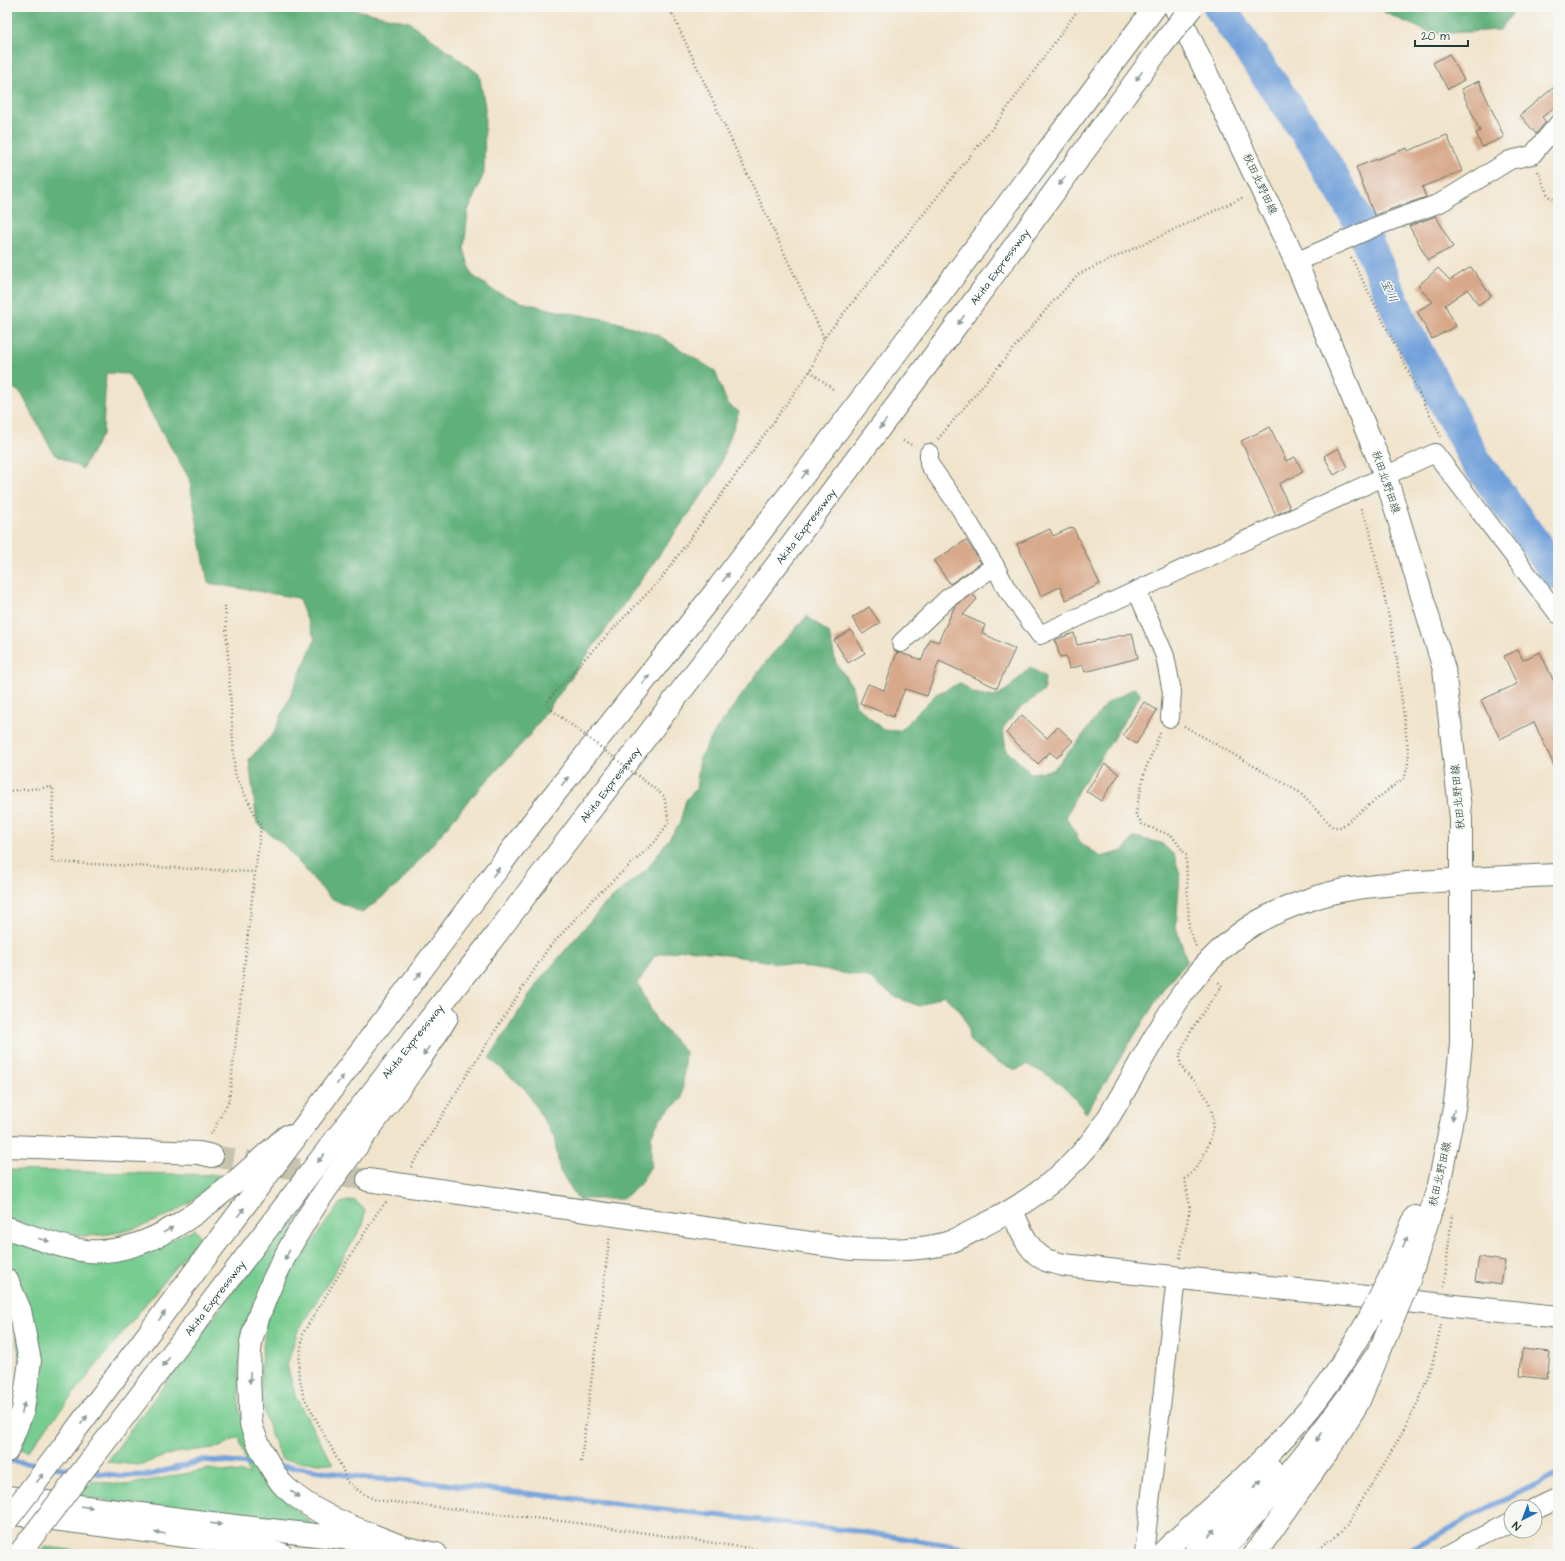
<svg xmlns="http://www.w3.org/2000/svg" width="1565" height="1561" viewBox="0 0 1565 1561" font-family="'Architects Daughter','Klee One',sans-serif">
<rect width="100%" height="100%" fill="#f6f6f2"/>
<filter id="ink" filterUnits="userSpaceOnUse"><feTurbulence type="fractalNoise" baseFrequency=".025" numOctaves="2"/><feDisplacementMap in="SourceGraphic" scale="8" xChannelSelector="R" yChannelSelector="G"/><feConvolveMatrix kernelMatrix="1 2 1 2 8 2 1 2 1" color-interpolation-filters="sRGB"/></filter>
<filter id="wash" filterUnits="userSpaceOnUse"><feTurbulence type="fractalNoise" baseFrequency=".012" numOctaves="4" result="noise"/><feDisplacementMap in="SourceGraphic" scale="16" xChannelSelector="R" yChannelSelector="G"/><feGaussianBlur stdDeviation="0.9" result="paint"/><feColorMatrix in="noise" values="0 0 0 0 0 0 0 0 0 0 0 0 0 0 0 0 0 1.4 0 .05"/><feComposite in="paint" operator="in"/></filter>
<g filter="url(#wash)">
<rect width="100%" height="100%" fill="#f1e4cc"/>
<path fill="#77cc90" stroke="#4b8462" d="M7,1170L220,1175C213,1182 206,1190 198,1196C161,1226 104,1242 57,1234C40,1231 23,1224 7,1219Z
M302,1198L308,1203L239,1365V1406L246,1434L287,1502L317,1528L78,1497L92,1481L127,1485L209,1469L249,1474L239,1437L220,1447L174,1453L139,1465L107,1462Z
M354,1200L365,1210L363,1225L297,1333L287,1365L296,1398L333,1464L282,1460C262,1419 256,1385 264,1340C265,1332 265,1323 268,1316C285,1275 315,1239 340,1203Z
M194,1229L200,1236L27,1452L22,1449L28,1416L7,1272V1238L155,1247Z
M45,1547L108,1554H40Z"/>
<path fill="#61b07a" stroke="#407657" d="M7,7H343L409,22L479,74L485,107L484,173L468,211L464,249L472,275L494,291L521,302L558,311L609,320L656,334L715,371L727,403L739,412L716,476L529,736L470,799L399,884L362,913L329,897L284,845L257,824L249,759L274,733L315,639L298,598L208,583L189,478L128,374L106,373L103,433L82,469L54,454L21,393L7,384Z
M1380,7H1517L1500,30L1433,34L1385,13Z
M807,616L829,633L836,663L852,686L856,705L883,730L899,731L936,694L960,683L973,693L994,697L1008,689L1030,667L1045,677L1044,691L1019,709L1003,728L1006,750L1031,773L1053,770L1080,739L1106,704L1134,688L1141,694L1102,756L1078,790L1066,818L1081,843L1101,857L1123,851L1134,837L1161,843L1174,855L1180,875L1176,927L1187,961L1163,990L1086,1113C1067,1088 1056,1078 1027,1065L1016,1070C995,1062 986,1055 969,1040C967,1015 961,1011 943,995L920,1006L897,998L868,977L688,949L655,955L638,983L656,1020L685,1052L682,1099L661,1117L651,1136V1166L639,1185L623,1199H578L560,1171L554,1137L525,1089L489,1058L538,982L603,906L647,869L679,825L686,800L696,789L700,758L714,733L768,659Z"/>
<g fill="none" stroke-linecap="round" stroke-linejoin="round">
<path stroke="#71a0da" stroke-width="5.5" d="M7,1460L42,1465
M276,1466L303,1468L366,1478L436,1483L863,1532L1004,1554
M55,1467L76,1470
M88,1472L120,1476L150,1475L204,1460L263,1465
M1404,1554L1485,1509L1558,1474"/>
<path stroke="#71a0da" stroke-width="32" d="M1219,7L1314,144L1358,220L1403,324L1475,460L1558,575"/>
</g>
<g id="blocks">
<path fill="#d8a88a" d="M1449,54L1464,80L1448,89L1433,63Z
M1479,81L1504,137L1482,147L1476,133L1480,131L1461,89Z
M1558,84V105L1542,117L1546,122L1536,134L1520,115Z
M1447,135L1462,171L1422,187L1426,197L1374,215L1356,167L1407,148L1408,151Z
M1436,216L1453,247L1428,260L1409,226Z
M1471,267L1491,296L1478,305L1468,289L1445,305L1456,326L1432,339L1417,311L1433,302L1418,286L1438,268L1450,280Z
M1270,427L1286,461L1295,457L1303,472L1279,484L1290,508L1276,515L1241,441Z
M1338,448L1348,467L1334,475L1324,456Z
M1073,527L1100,584L1066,600L1060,587L1041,596L1017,544L1050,529L1053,536Z
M966,540L981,563L950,584L934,561Z
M972,594L977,599L963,615L985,625L982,633L1015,649L997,688L939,661L927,696L905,689L893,717L860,703L868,684L884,690L897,652L922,660L929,639L938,642L955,606Z
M869,607L880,623L863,634L852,618Z
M851,630L865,653L848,663L834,640Z
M1074,633L1077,645L1132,633L1138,658L1085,672L1083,665L1069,669L1066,656L1060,657L1055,640Z
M1518,650L1523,660L1540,652L1558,690V774L1534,722L1500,739L1481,700L1517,684L1504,656Z
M1144,702L1157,710L1136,744L1123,735Z
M1022,715L1047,738L1058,727L1073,741L1057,758L1050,752L1038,764L1006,733Z
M1105,764L1119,774L1101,801L1086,791Z
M1479,1257L1505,1261L1501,1285L1475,1281Z
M1522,1349L1550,1352L1547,1379L1520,1376Z"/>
</g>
</g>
<g filter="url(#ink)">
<use href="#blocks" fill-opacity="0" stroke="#687769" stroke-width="1"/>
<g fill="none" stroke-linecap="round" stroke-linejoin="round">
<path stroke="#c7c3ae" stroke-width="22" stroke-dasharray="22 11" stroke-linecap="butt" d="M212,1156L368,1180"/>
<g stroke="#687769" stroke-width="20">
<path id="minor" d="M1296,262L1377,226L1440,203L1510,160L1532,155L1558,124
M929,453V464L958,505L995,566L1006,588L1040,635L1435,453L1558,614
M1137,591L1165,656L1172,692L1170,718
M901,643L948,598L995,566
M1535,1509L1558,1498
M1144,1554L1176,1278
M1448,1554L1511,1521"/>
</g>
<g stroke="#687769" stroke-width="24">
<path id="tertiary" d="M7,1146L199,1153L212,1156
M368,1180L852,1249C881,1250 920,1251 947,1243C959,1239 971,1232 982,1226C1033,1201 1078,1167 1108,1118C1151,1049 1182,969 1254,924C1279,909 1323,893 1351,889C1370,886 1389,885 1407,883C1458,879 1508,877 1558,875
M1012,1211C1020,1228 1027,1251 1046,1260C1051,1262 1058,1263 1064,1265C1228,1284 1393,1299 1558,1317"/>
</g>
<g stroke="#687769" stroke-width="24">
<path id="primary" d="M1175,7L1296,262L1386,477L1444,669L1461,818V1044L1455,1103L1439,1185L1409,1280
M1390,1277L1415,1217
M1161,1554C1211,1507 1266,1461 1310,1408C1333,1379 1352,1348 1370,1317
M1194,1554L1271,1469
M1255,1554L1330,1448L1358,1403L1393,1319"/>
</g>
<g stroke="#687769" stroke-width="24">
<g id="motorway">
<path d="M7,1228C31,1236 55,1246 80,1250C158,1263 233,1182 287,1136"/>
<path d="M7,1280L20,1310L30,1361L23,1410L7,1451"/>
<path d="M60,1451L541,811L719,587L922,319L1155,7"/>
<path id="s1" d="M94,1456L345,1127L488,945L745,607L942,345L1162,45"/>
<path d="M7,1497L235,1526L370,1541L436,1554"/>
<path d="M7,1513L239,1543L281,1554"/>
<path d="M410,1550C368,1532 317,1518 284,1486C274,1476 253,1436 251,1423C250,1415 250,1407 250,1399C249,1382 248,1351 253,1334C288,1213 384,1123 447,1017"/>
<path d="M1219,1554C1278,1489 1334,1422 1381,1348"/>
</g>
</g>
<path stroke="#687769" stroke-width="2.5" stroke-dasharray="1 3" stroke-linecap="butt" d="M669,7L824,338
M671,13L685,7
M1538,171L1548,196L1558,202
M1351,257L1441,437
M810,371L834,390
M938,439L1050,305L1079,274L1244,197
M903,441L914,446
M225,606L235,775L261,826L255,872
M552,710L546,703L575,669L661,579L810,371L824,338L998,121L1080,7
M1184,726L1299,792L1333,827H1341L1405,777L1409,758L1395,645L1369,527L1360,507
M1160,733L1145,771L1138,802L1136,814L1142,824L1172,836L1186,855L1189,928L1196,947
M7,791L53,787L52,862L255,872L229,1101L210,1136
M411,1167L468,1073L547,950L595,897L655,842L669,822L664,796
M386,1202L377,1213L303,1333L298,1369L303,1395L342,1468L347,1482L362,1493L376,1500L578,1523L788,1554
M1180,1258L1190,1208L1185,1179C1201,1167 1215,1137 1213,1117C1212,1107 1207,1098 1201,1089C1195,1080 1181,1073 1180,1060C1178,1044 1212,1000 1222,986L1217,981
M1444,1286L1452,1214
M581,1462L610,1234
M1313,1554L1326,1541L1333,1539L1346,1527L1399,1439L1420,1398L1434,1358L1441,1323"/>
<use href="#minor" stroke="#fff" stroke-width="18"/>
<use href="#tertiary" stroke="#fff" stroke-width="22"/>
<use href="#primary" stroke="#fff" stroke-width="22"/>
<use href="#motorway" stroke="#fff" stroke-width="22"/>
<g stroke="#687769" stroke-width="24" stroke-linecap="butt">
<path id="primary-bridge" d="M1370,1317L1390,1277
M1393,1319L1409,1280"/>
</g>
<g stroke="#687769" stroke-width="24" stroke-linecap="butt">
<path id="motorway-bridge" d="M1162,45L1192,7
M7,1520L60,1451
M19,1554L94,1456"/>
</g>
<path stroke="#687769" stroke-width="2.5" stroke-dasharray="1 3" stroke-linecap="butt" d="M552,710L664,796"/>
<use href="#primary-bridge" stroke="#fff" stroke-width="22"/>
<use href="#motorway-bridge" stroke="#fff" stroke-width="22"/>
</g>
<defs><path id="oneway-solid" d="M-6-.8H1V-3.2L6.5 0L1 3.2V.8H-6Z"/></defs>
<g fill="#8f9e9a">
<use href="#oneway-solid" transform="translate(1139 76) rotate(126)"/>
<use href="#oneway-solid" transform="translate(1062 181) rotate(126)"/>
<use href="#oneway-solid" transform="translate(961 320) rotate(126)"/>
<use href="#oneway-solid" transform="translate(883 424) rotate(127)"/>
<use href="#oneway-solid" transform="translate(805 474) rotate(-53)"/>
<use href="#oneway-solid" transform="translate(726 577) rotate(-53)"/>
<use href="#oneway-solid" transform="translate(646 679) rotate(-52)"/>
<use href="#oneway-solid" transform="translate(565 781) rotate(-52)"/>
<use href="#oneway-solid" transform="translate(496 872) rotate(-53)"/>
<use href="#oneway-solid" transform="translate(418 976) rotate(-53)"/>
<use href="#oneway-solid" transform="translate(426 1051) rotate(125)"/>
<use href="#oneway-solid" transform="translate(340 1080) rotate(-53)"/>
<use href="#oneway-solid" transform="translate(1453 1115) rotate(101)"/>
<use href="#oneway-solid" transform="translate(321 1158) rotate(127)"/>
<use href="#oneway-solid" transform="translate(241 1212) rotate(-53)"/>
<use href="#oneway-solid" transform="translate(168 1230) rotate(-29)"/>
<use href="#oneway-solid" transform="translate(44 1240) rotate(15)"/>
<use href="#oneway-solid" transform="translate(1405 1242) rotate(-66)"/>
<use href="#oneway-solid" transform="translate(287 1255) rotate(118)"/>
<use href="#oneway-solid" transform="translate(162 1316) rotate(-53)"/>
<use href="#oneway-solid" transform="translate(166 1362) rotate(127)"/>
<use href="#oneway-solid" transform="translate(250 1378) rotate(92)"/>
<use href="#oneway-solid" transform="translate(23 1408) rotate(-78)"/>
<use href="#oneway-solid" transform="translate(84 1420) rotate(-53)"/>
<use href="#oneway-solid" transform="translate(1319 1437) rotate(127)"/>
<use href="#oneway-solid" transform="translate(40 1478) rotate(-52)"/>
<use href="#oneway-solid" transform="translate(1257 1484) rotate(-48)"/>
<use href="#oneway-solid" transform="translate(295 1494) rotate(37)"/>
<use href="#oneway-solid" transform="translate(87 1507) rotate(7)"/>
<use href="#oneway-solid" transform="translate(216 1524) rotate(7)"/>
<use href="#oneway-solid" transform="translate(160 1533) rotate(-173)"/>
<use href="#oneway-solid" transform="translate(1212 1533) rotate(-48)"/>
</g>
</g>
<g text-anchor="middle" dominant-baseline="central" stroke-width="3" stroke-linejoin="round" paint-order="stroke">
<g font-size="11" fill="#1f3d34" stroke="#f6f6f2">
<text transform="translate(1260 184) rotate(65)">秋田北野田線</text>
<text stroke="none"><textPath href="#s1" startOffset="1495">Akita Expressway</textPath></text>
<text transform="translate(1386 482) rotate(71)">秋田北野田線</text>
<text stroke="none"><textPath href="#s1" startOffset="1171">Akita Expressway</textPath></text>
<text stroke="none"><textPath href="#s1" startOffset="847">Akita Expressway</textPath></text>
<text transform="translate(1458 797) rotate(-95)">秋田北野田線</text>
<text stroke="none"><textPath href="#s1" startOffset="523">Akita Expressway</textPath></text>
<text transform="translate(1440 1174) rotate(-77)">秋田北野田線</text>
<text stroke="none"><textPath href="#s1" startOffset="199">Akita Expressway</textPath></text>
</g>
<g font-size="12" font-style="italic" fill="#385b66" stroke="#f6f6f2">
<text transform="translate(1389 291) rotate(67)">宝川</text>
</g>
</g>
<rect width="1565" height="1561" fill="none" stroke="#f6f6f2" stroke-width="24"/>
<g transform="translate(1523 1519) rotate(222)"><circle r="19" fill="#f6f6f2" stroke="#a0aca6"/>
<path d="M0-3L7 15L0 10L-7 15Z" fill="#1f6fb2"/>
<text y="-6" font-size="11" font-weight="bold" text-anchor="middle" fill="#1f3d34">N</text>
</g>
<path d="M1415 40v6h53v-6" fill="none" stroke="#1f3d34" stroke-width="2"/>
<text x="1421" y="40" font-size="12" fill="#1f3d34" stroke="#f6f6f2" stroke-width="3" paint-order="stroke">20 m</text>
</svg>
